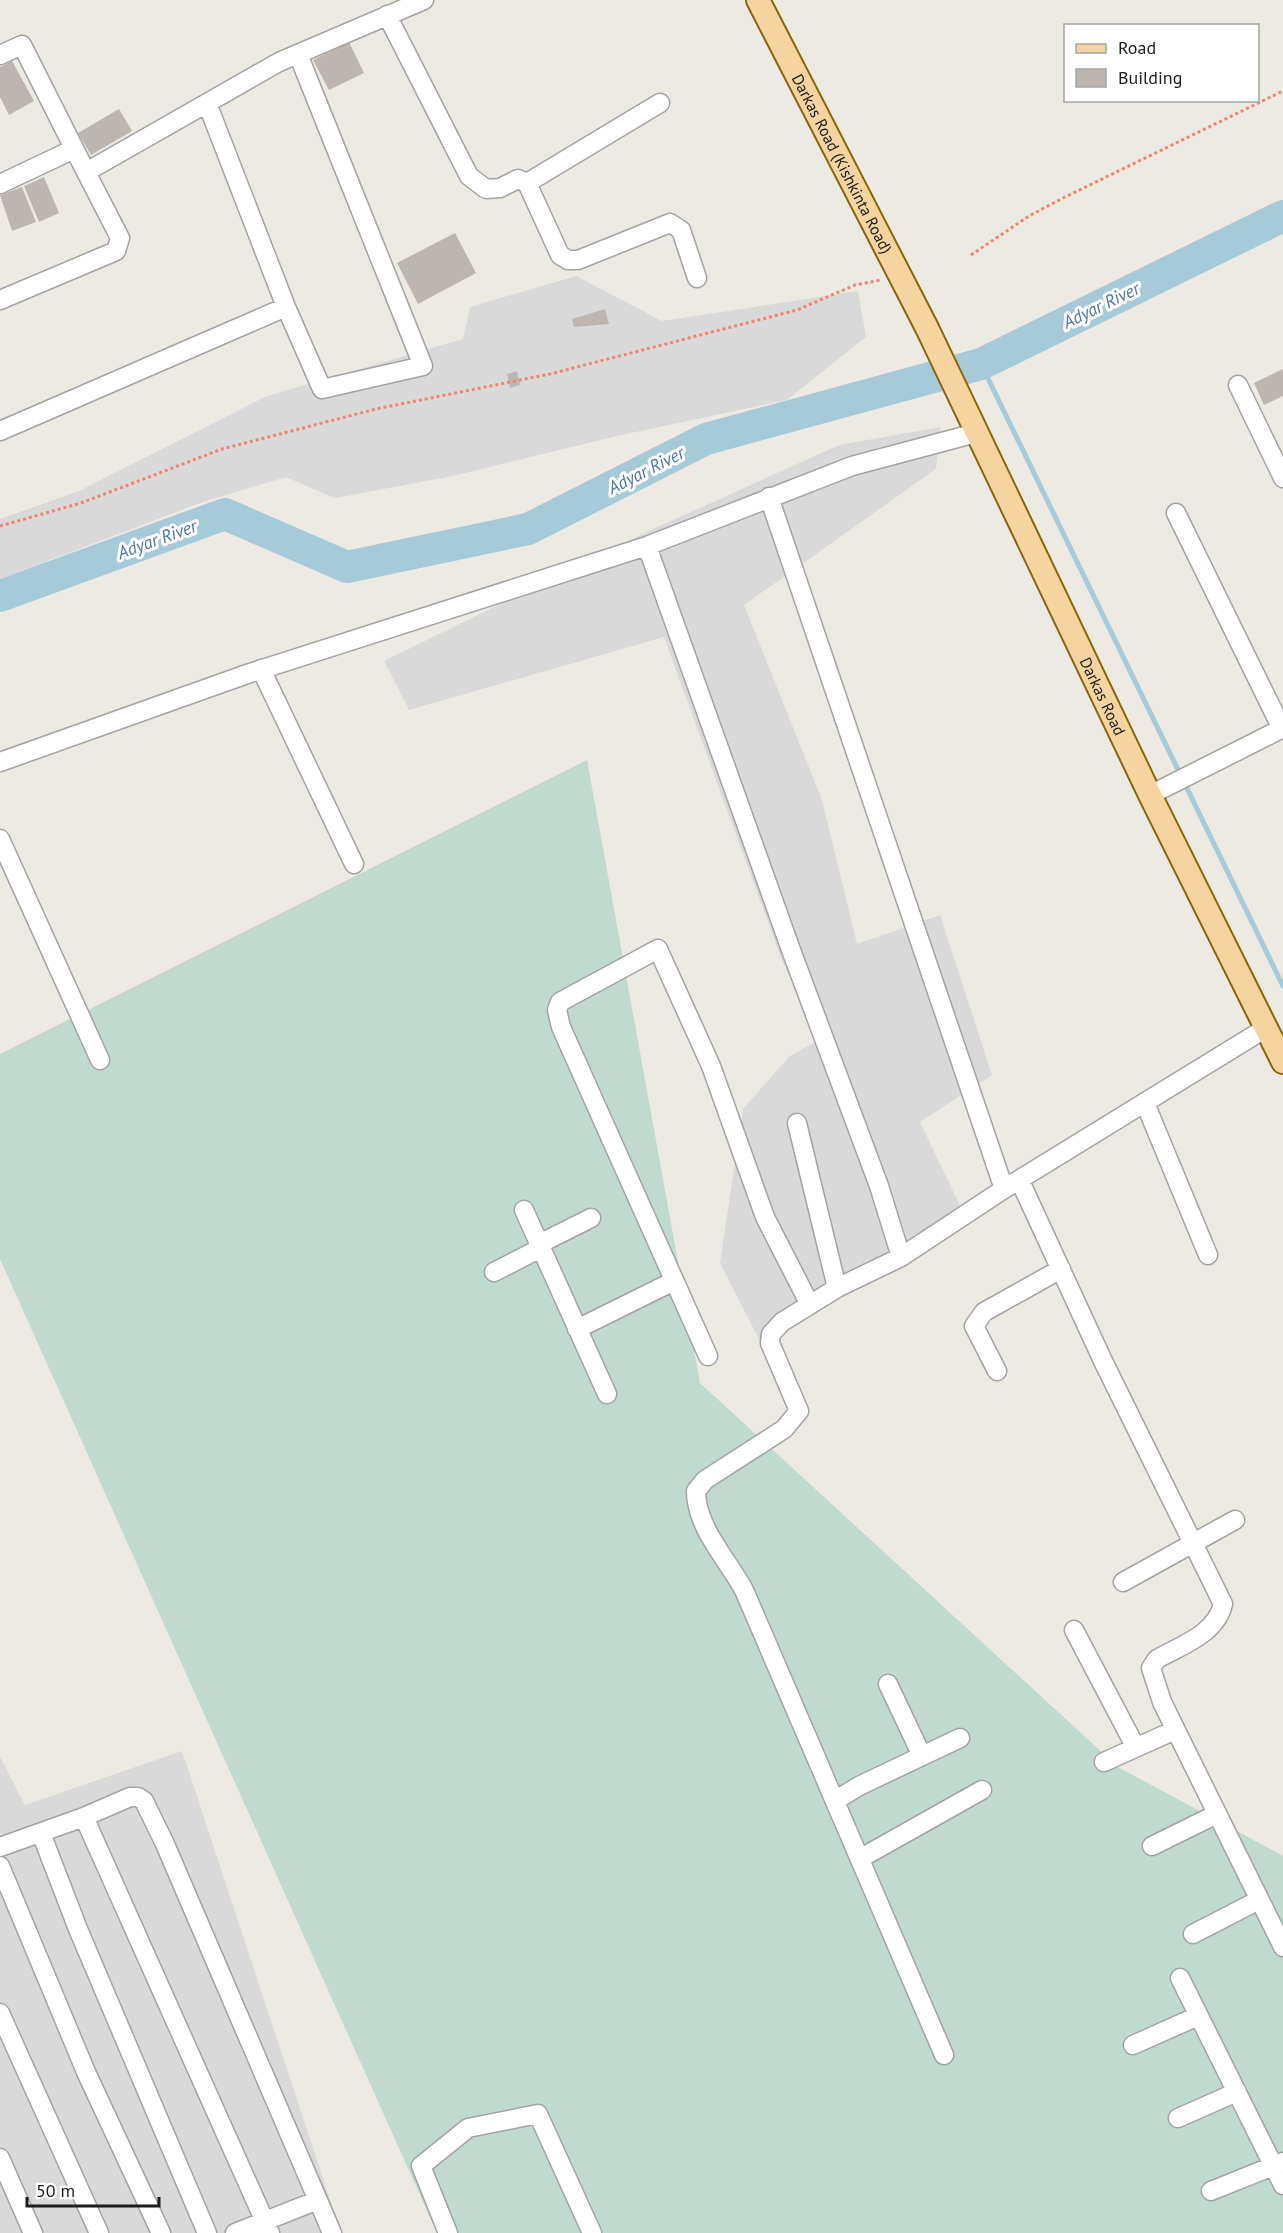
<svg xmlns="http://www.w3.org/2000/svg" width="1283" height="2233" viewBox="0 0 1283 2233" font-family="'PT Sans',sans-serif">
<rect width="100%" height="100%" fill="#edeae3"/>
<path fill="#dad9d9" d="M576,276L662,321L858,291L866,337L787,400L617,436L453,476L335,498L286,477L203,502L0,579V519L79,491L267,396L463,339L470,307Z
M941,427L936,469L744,605L822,800L857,944L940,915L992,1075L920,1122L964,1214L762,1345L720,1263L743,1109L790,1056L819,1040L781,958L664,637L409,710L384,661L651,530L839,445Z
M182,1751L341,2233H0V1757L25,1805Z"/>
<path fill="#c1dacf" d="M587,760L700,1383L1118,1767L1283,1856V2233H437L0,1259V1054Z"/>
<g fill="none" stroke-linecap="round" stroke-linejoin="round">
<path stroke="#a6cad8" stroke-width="5" d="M981,364L1283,986"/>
<path stroke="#a6cad8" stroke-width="32" d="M0,596L225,514L347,567L528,529L706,439L981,364L1283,216"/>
</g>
<path fill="#bdb6b0" d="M349,42L364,73L329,90L313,60Z
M12,61L34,101L9,115L0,97V67Z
M119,109L132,131L91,155L78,133Z
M44,177L59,213L39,222L24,186Z
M22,187L36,222L12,231L0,195Z
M455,233L476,273L418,304L397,263Z
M605,309L609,324L574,327L572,319Z
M1283,369V396L1264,405L1254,383Z
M517,371L520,385L510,388L507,374Z"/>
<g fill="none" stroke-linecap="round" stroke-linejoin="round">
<g stroke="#a3a3a3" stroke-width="21">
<path id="minor" d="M387,15L469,176L486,189L500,188L518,179L527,183L560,255L568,260H578L670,223L681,230L697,278
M0,55L22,45L86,172L279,62L424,0
M527,183L660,103
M0,184L74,149
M0,300L116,251L120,238L86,172
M286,307L322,389L423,366L298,54
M1238,385L1283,478
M0,431L286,307L207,103
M769,497L1004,1189
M1176,513L1282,729
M647,546L791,950L879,1186L901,1257
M261,669L354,864
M0,762L250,673L647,546L852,466L976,433
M1150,795L1283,728
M0,839L100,1060
M1145,1103L1208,1255
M797,1123L837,1288
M1020,1181L1103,1361L1223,1604C1216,1634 1182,1645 1157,1659L1151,1668L1162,1702L1283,1947
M524,1210L607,1394
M539,1244L591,1218
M494,1272L541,1248
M577,1329L674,1281
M708,1356L561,1027L557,1010L560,1002L658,949L711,1066L765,1217L810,1305
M997,1371L974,1326L984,1312L1061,1269
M1123,1582L1235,1520
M1074,1630L1135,1746
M888,1684L922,1756
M1104,1762L1175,1730
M836,1800L859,1786L960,1738
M84,1817L270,2233
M41,1833L78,1929L207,2233
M1152,1846L1217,1814
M0,1847L84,1817L130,1797H138L144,1801L165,1844L332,2233
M861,1858L982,1790
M0,1866L86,2072L161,2233
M1193,1934L1259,1900
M1180,1978L1283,2185
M0,2013L99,2233
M1133,2045L1198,2016
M944,2055L744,1590C727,1559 696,1527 696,1491L705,1480L784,1429L799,1411L770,1343L771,1334L782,1322L837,1288L901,1257L1004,1189L1266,1028
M1178,2118L1237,2092
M0,2158L33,2233
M1211,2191L1283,2162
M235,2233L318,2200
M448,2233L421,2166L468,2128L538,2114L592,2233"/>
</g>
<g stroke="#8a660a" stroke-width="26">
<g id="major">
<path id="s1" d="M758,0L927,328L1150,795L1283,1062"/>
</g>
</g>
<path stroke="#f08471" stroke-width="3" stroke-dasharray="3 3" stroke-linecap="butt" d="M971,255L1029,216L1063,198L1283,91
M0,526L81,503L222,449L376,409L550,374L797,310L855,285L881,280"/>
<use href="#minor" stroke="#fff" stroke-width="18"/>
<use href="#major" stroke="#f5d4a0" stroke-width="22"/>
</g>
<g text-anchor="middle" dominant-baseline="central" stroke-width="6" stroke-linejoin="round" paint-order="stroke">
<g font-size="16" fill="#1c1c1c" stroke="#fff">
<text stroke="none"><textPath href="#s1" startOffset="184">Darkas Road (Kishkinta Road)</textPath></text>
<text stroke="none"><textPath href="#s1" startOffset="777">Darkas Road</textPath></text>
</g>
<g font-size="18" font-style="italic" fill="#5076a5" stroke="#fff">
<text transform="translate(1101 305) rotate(-26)">Adyar River</text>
<text transform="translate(646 470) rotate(-27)">Adyar River</text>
<text transform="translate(157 539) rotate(-20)">Adyar River</text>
</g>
</g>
<rect x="1064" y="24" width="195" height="78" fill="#ffffff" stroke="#a4a4a4" stroke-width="1.5"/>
<rect x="1076" y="44" width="30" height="9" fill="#f5d4a0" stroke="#a4a4a4" stroke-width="1.5"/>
<text x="1118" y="54" font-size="18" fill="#1c1c1c">Road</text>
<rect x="1076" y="69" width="30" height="18" fill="#bdb6b0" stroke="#a4a4a4" stroke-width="1.5"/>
<text x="1118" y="84" font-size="18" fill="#1c1c1c">Building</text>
<path d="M27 2197v9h132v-9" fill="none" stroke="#1c1c1c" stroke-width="3"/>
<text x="36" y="2197" font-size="18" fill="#1c1c1c" stroke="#ffffff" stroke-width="4.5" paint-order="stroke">50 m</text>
</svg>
